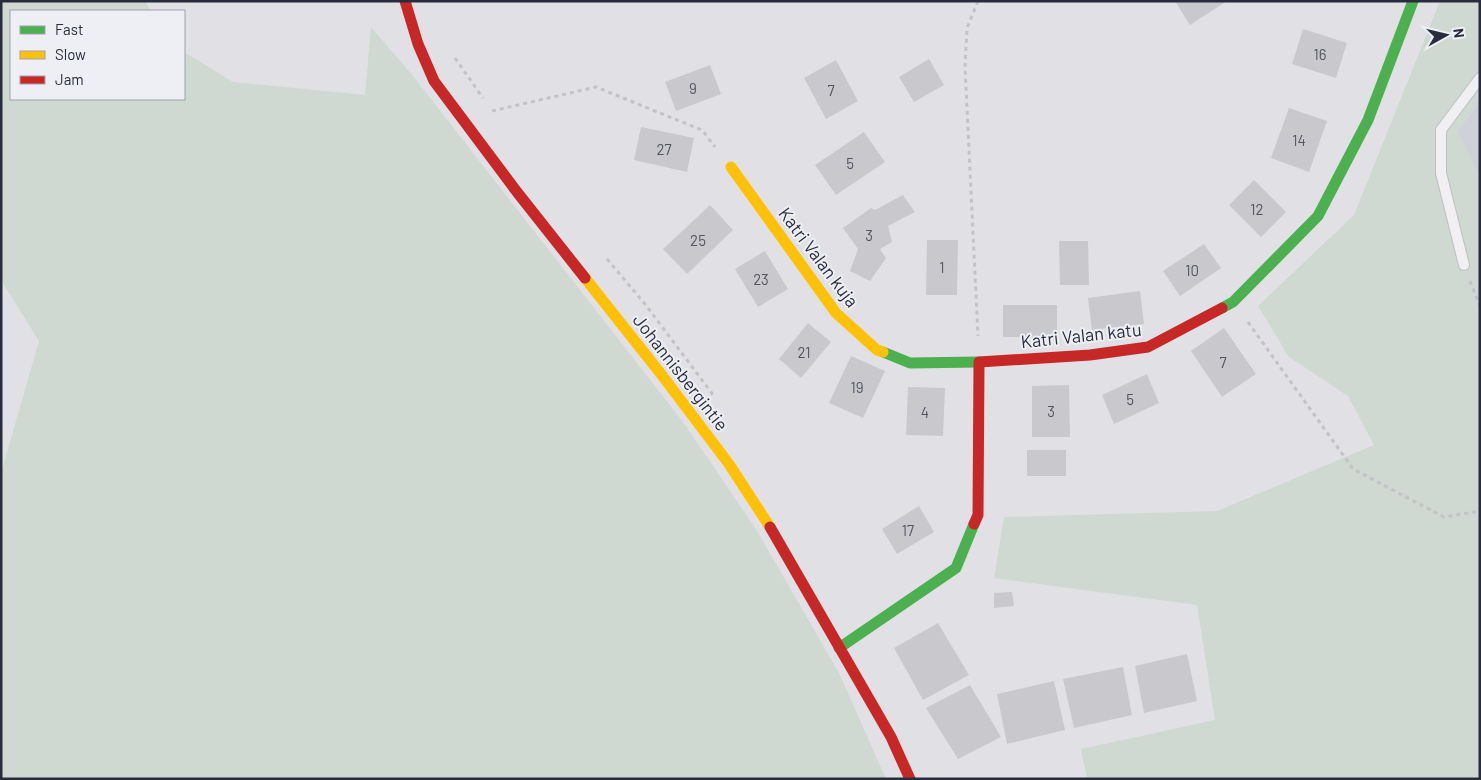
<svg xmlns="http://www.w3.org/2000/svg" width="1481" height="780" viewBox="0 0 1481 780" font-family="Barlow,sans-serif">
<rect width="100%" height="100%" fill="#e1e1e5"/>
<path fill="#cfd0d8" d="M1480,101V177L1457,132Z"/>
<path fill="#cfd8d1" d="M1,1H145L151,11H11V99H184V52L233,82L365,95L371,27L413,76L683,422L756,529L839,673L886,779H1V473L39,341L1,280Z
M1440,1H1480V101L1458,132L1480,177V779H1087L1081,749L1215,720L1197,605L994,578L1004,517L1217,511L1374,445L1348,396L1289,357L1258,306L1354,215Z"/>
<path fill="#c9c9cd" d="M1175,1H1227L1190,25Z
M1303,29L1347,43L1336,78L1292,64Z
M929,59L944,85L914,102L899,77Z
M836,60L858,101L826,119L804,78Z
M710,65L721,94L676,111L665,82Z
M1289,108L1327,121L1309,172L1271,158Z
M641,127L694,138L687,172L634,160Z
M864,132L885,162L836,195L815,165Z
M1254,180L1286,212L1261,237L1229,205Z
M903,195L915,212L888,226L892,242L880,249L886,258L870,281L850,271L858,249L843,228L871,208L875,210Z
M710,205L733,230L687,274L663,249Z
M927,240H958L957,295H926Z
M1059,241H1088L1089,285H1060Z
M1204,244L1221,268L1180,296L1163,271Z
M765,251L788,289L758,307L735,269Z
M1140,291L1144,324L1092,330L1088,298Z
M1003,305H1057V337H1003Z
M808,323L831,342L801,378L779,359Z
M1224,328L1256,374L1222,397L1191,351Z
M851,356L885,371L863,418L829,403Z
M1147,374L1159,403L1114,424L1102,395Z
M1069,385L1070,437H1032V386Z
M908,387L945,388L943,436L906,435Z
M1027,450H1066V476H1027Z
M919,506L934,532L897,554L882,529Z
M1012,592L1014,606L994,608V593Z
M938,623L969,675L923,700L894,648Z
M1187,654L1197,701L1144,713L1135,666Z
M1123,667L1132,715L1074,728L1063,679Z
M1054,681L1065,730L1007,744L997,694Z
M970,685L1001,737L958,759L926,708Z"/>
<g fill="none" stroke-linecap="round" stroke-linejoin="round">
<g stroke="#bfbfc3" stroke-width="12">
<path id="lane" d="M1464,265L1441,173V130L1480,78"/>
</g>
<path stroke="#c2c2c7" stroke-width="3" stroke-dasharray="4 4" stroke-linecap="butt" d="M978,1L967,28L965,67L978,336
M455,58L483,98
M492,111L596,87L702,130L715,147
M607,259L645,304L714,396
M1470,281L1480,306
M1248,322L1353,469L1444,517L1480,511"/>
<use href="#lane" stroke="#f0f0f2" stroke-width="10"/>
<path stroke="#4caf50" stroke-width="11" d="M1222,308L1233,302L1318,216L1368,120L1413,1
M883,352L910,363L979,362
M839,648L956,568L974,524"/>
<path stroke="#ffc107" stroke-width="11" d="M731,167L836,313L877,350L883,352
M585,278L661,374L729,464L770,527"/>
<path stroke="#c62828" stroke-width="11" d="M405,1L418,44L434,81L517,192L585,278
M974,524L978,515L979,362L1090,355L1148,347L1222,308
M770,527L891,737L910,779"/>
</g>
<g text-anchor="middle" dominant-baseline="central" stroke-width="4" stroke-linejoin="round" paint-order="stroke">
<g font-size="15" fill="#525461">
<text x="1320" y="54">16</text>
<text x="693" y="88">9</text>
<text x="831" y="90">7</text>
<text x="1299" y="140">14</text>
<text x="664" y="149">27</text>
<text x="850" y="163">5</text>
<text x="1257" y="209">12</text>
<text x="869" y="235">3</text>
<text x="698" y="240">25</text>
<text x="942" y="267">1</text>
<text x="1192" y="270">10</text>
<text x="761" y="279">23</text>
<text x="804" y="352">21</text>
<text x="1223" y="362">7</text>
<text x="857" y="387">19</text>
<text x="1130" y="399">5</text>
<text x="1051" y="411">3</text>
<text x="925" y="412">4</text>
<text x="908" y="530">17</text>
</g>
<g font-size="18" fill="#292c3c" stroke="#eeeff5">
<text transform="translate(819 257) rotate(53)">Katri Valan kuja</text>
<text transform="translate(1081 335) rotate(-6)">Katri Valan katu</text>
<text transform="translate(681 372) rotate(52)">Johannisbergintie</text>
</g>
</g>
<rect width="1481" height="780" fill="none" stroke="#292c3c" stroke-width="5"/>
<rect x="10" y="10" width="175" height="90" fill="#eeeff5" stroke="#9fa1ab"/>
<rect x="20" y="26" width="25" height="8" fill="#4caf50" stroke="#9fa1ab"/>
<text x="55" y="35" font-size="15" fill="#292c3c">Fast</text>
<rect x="20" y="51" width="25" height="8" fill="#ffc107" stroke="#9fa1ab"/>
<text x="55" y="60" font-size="15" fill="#292c3c">Slow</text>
<rect x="20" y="76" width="25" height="8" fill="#c62828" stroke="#9fa1ab"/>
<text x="55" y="85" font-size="15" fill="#292c3c">Jam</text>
<g transform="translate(1446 35) rotate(82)" stroke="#eeeff5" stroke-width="4" paint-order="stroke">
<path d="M0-4L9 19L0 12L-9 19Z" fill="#292c3c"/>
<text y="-8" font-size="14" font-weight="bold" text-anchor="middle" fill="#292c3c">N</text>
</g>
</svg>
